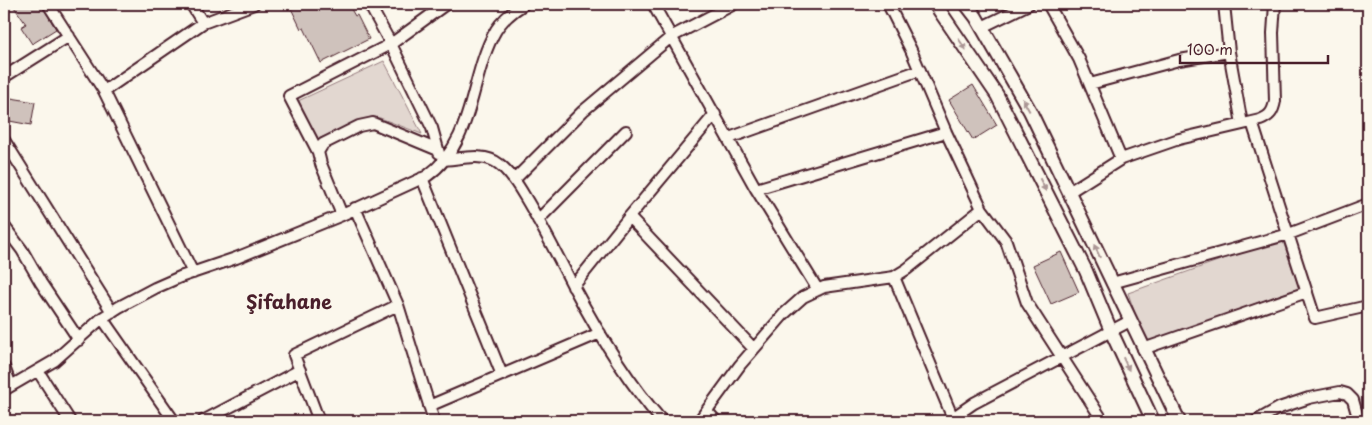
<svg xmlns="http://www.w3.org/2000/svg" width="1372" height="425" viewBox="0 0 1372 425" font-family="'Playpen Sans',sans-serif">
<rect width="100%" height="100%" fill="#fbf7ec"/>
<filter id="ink" filterUnits="userSpaceOnUse"><feTurbulence type="fractalNoise" baseFrequency=".02" numOctaves="2"/><feDisplacementMap in="SourceGraphic" scale="10" xChannelSelector="R" yChannelSelector="G"/><feConvolveMatrix kernelMatrix="1 2 1 2 8 2 1 2 1" color-interpolation-filters="sRGB"/></filter>
<g filter="url(#ink)">
<path fill="#e2d7d0" stroke="#967b7e" d="M384,61L422,134L380,118L371,117L318,139L298,101Z
M1282,238L1299,288L1145,343L1128,293Z"/>
<path fill="#cfc2bc" stroke="#4a1f2b" d="M12,4H41L56,29L32,44L21,27L26,24Z
M289,4H348L355,16L357,15L369,39L321,63L304,28L301,29Z
M973,85L997,125L973,140L949,100Z
M5,97L35,102L31,125L4,120Z
M1061,252L1079,292L1051,304L1033,265Z"/>
<g fill="none" stroke-linecap="round" stroke-linejoin="round">
<g stroke="#4a1f2b" stroke-width="14">
<path id="minor" d="M48,4L104,91L193,273
M191,4L203,23
M369,4L391,44L432,128L439,153
M653,4L756,189L818,290
M888,4L911,50L946,132L982,209L1006,241L1027,303L1103,421
M1048,4L1079,59L1121,159
M1224,4L1229,52L1242,124
M982,27L1029,4
M4,77L69,36
M1090,84L1179,60L1229,52
M104,91L203,23L254,4
M1252,122L1315,318L1368,306
M729,138L920,70
M4,140L112,312
M318,152L289,96L391,44L446,4
M443,160C460,159 485,152 499,164C510,172 518,185 525,197C542,225 557,255 572,284C598,333 626,380 662,421
M422,178L502,375
M514,180L583,111L671,37L734,4
M756,189L946,132
M1069,192L1121,159L1179,139L1260,120C1270,116 1273,112 1275,101L1273,33L1275,4
M355,208L398,305L434,421
M342,215L321,164L318,152L323,144L359,126L373,123L438,150
M629,217L753,348
M538,220L626,131
M4,226L22,250L41,283L79,340
M894,277L954,421
M1112,283L1289,234L1368,204
M573,287L629,217L715,114
M102,318L174,421
M1143,349L1307,292
M4,367L11,386
M38,371L70,421
M4,390L54,361L102,318L119,307L155,288L180,277L236,258L342,215L427,176C476,141 469,76 496,30C503,19 513,11 524,4
M429,406L600,333
M707,411L716,421
M203,421L300,370
M319,421L294,355L398,305
M699,421L740,365L784,314L803,297L824,287L894,277L907,269L982,209
M948,421L974,403L1130,321
M1256,421L1279,408L1309,398L1340,392L1347,394L1353,400L1359,421"/>
</g>
<g stroke="#4a1f2b" stroke-width="16">
<path id="major" d="M935,4L997,95L1086,271L1111,331L1153,421
M966,4L976,17L1030,111L1179,421"/>
</g>
<use href="#minor" stroke="#fbf7ec" stroke-width="10"/>
<use href="#major" stroke="#fbf7ec" stroke-width="12"/>
</g>
<defs><path id="oneway-solid" d="M-6-.8H1V-3.2L6.5 0L1 3.2V.8H-6Z" transform="scale(1.25)"/></defs>
<g fill="#ab9695">
<use href="#oneway-solid" transform="translate(962 44) rotate(56)"/>
<use href="#oneway-solid" transform="translate(1026 105) rotate(-119)"/>
<use href="#oneway-solid" transform="translate(1043 185) rotate(63)"/>
<use href="#oneway-solid" transform="translate(1097 251) rotate(-115)"/>
<use href="#oneway-solid" transform="translate(1126 364) rotate(65)"/>
</g>
</g>
<g text-anchor="middle" dominant-baseline="central" stroke-width="4.5" stroke-linejoin="round" paint-order="stroke">
<g font-size="19" font-weight="bold" fill="#4a1f2b" stroke="#fbf7ec">
<text x="289" y="301">Şifahane</text>
</g>
</g>
<rect width="1372" height="425" fill="none" stroke="#fbf7ec" stroke-width="20"/>
<rect x="10" y="10" width="1352" height="405" fill="none" stroke="#4a1f2b" stroke-width="2" filter="url(#ink)"/>
<path d="M1180 55v8h148v-8" fill="none" stroke="#4a1f2b" stroke-width="2.5"/>
<text x="1187" y="55" font-size="15" fill="#4a1f2b" stroke="#fbf7ec" stroke-width="4" paint-order="stroke">100 m</text>
</svg>
